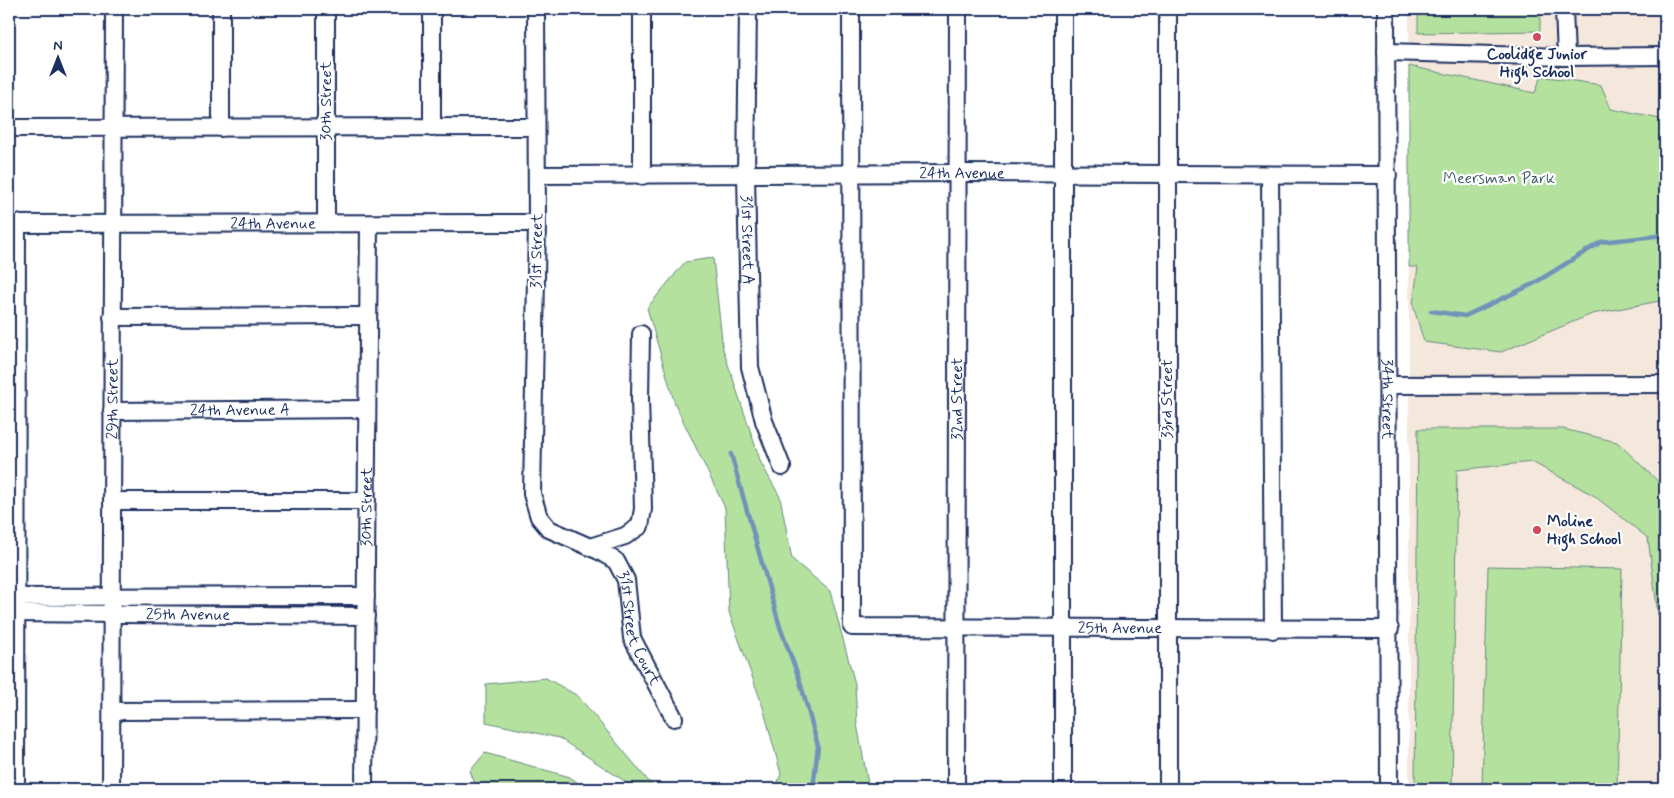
<svg xmlns="http://www.w3.org/2000/svg" width="1674" height="798" viewBox="0 0 1674 798" font-family="Mynerve,sans-serif">
<rect width="100%" height="100%" fill="#fff"/>
<filter id="ink" filterUnits="userSpaceOnUse"><feTurbulence type="fractalNoise" baseFrequency=".02" numOctaves="2"/><feDisplacementMap in="SourceGraphic" scale="10" xChannelSelector="R" yChannelSelector="G"/><feConvolveMatrix kernelMatrix="1 2 1 2 8 2 1 2 1" color-interpolation-filters="sRGB"/></filter>
<g filter="url(#ink)">
<path fill="#f4e7dc" d="M1409,9H1665V120L1409,66Z
M1409,267L1665,270V789H1409Z"/>
<path fill="#b5e19f" stroke="#68887e" d="M1418,9H1540V31L1418,33Z
M1409,66L1535,93L1541,76L1601,85L1611,109L1665,120V300L1592,314L1501,352L1424,342L1413,305L1418,267H1409Z
M713,258L723,349L761,463L780,497L792,559L830,591L855,684L857,724L869,789H775L781,774L763,707L729,612L725,508L675,404L647,308L685,262Z
M1418,429H1563L1617,442L1665,488V616L1658,615L1648,538L1593,495L1532,462L1457,470L1452,789H1415Z
M1488,566L1622,569L1617,789H1482Z
M546,678L578,696L655,789H630L629,784L559,738L486,722V684Z
M485,753L570,777L586,789H477L470,771Z"/>
<g fill="none" stroke-linecap="round" stroke-linejoin="round">
<path stroke="#7193b9" stroke-width="4.5" d="M1431,311L1465,316L1533,284L1601,242L1665,235
M731,454L780,627L799,678L818,746L813,789"/>
<g stroke="#1b2f5e" stroke-width="20">
<g id="minor">
<path d="M221,9V128"/>
<path d="M432,9V128"/>
<path id="s1" d="M536,9L537,223L532,494L539,517L549,529L599,551L616,561L626,580L632,638L674,718"/>
<path d="M642,9V176"/>
<path id="s2" d="M748,9L746,175L750,367L764,421L782,467"/>
<path id="s3" d="M851,9L852,627L1390,629"/>
<path d="M1063,9V789"/>
<path d="M1168,9V789"/>
<path id="s4" d="M1386,9L1389,789"/>
<path d="M1564,9L1566,57"/>
<path d="M1386,52L1566,57L1665,56"/>
<path d="M9,128L536,127"/>
<path id="s5" d="M537,175L959,173L1388,175"/>
<path d="M1270,176L1273,630"/>
<path d="M326,223V9"/>
<path id="s6" d="M9,224L537,223"/>
<path d="M112,317L368,316"/>
<path d="M1389,385L1665,384"/>
<path id="s7" d="M112,411L367,409"/>
<path d="M112,501H367"/>
<path d="M590,547L625,536L640,526L643,509L640,398L641,334"/>
<path d="M9,597L366,596"/>
<path id="s8" d="M9,613L366,616"/>
<path d="M112,711L365,710"/>
<path d="M16,789L17,223"/>
<path id="s9" d="M111,789L114,9"/>
<path id="s10" d="M364,789L369,224"/>
<path id="s11" d="M956,789L958,9"/>
</g>
</g>
<use href="#minor" stroke="#fff" stroke-width="16"/>
</g>
</g>
<g fill="#d1495b" stroke="#fff" stroke-width="2">
<circle cx="1537" cy="37" r="5"/>
<circle cx="1537" cy="530" r="5"/>
</g>
<g text-anchor="middle" dominant-baseline="central" stroke-width="4.5" stroke-linejoin="round" paint-order="stroke">
<g font-size="16" font-weight="bold" fill="#1b2f5e" stroke="#fff">
<text x="1537" y="54">Coolidge Junior<tspan x="1537" dy="18">High School</tspan></text>
<text x="1547" y="521" text-anchor="start">Moline<tspan x="1547" dy="18">High School</tspan></text>
</g>
<g font-size="16" fill="#1b2f5e" stroke="#fff">
<text transform="translate(326 101) rotate(-90)">30th Street</text>
<text stroke="none"><textPath href="#s5" startOffset="425">24th Avenue</textPath></text>
<text stroke="none"><textPath href="#s6" startOffset="264">24th Avenue</textPath></text>
<text stroke="none"><textPath href="#s2" startOffset="231">31st Street A</textPath></text>
<text transform="translate(537 251) rotate(-89)">31st Street</text>
<text stroke="none"><textPath href="#s9" startOffset="390">29th Street</textPath></text>
<text stroke="none"><textPath href="#s11" startOffset="390">32nd Street</textPath></text>
<text transform="translate(1167 399) rotate(-90)">33rd Street</text>
<text stroke="none"><textPath href="#s4" startOffset="390">34th Street</textPath></text>
<text stroke="none"><textPath href="#s7" startOffset="128">24th Avenue A</textPath></text>
<text stroke="none"><textPath href="#s10" startOffset="282">30th Street</textPath></text>
<text stroke="none"><textPath href="#s8" startOffset="179">25th Avenue</textPath></text>
<text stroke="none"><textPath href="#s1" startOffset="671">31st Street Court</textPath></text>
<text stroke="none"><textPath href="#s3" startOffset="886">25th Avenue</textPath></text>
</g>
<g font-size="16" fill="#425c6e" stroke="#fff">
<text x="1499" y="178">Meersman Park</text>
</g>
</g>
<rect width="1674" height="798" fill="none" stroke="#fff" stroke-width="30"/>
<rect x="15" y="15" width="1644" height="768" fill="none" stroke="#1b2f5e" stroke-width="2" filter="url(#ink)"/>
<g transform="translate(58 58)" stroke="#ffffff" stroke-width="4" paint-order="stroke">
<path d="M0-4L9 19L0 12L-9 19Z" fill="#1b2f5e"/>
<text y="-8" font-size="14" font-weight="bold" text-anchor="middle" fill="#1b2f5e">N</text>
</g>
</svg>
